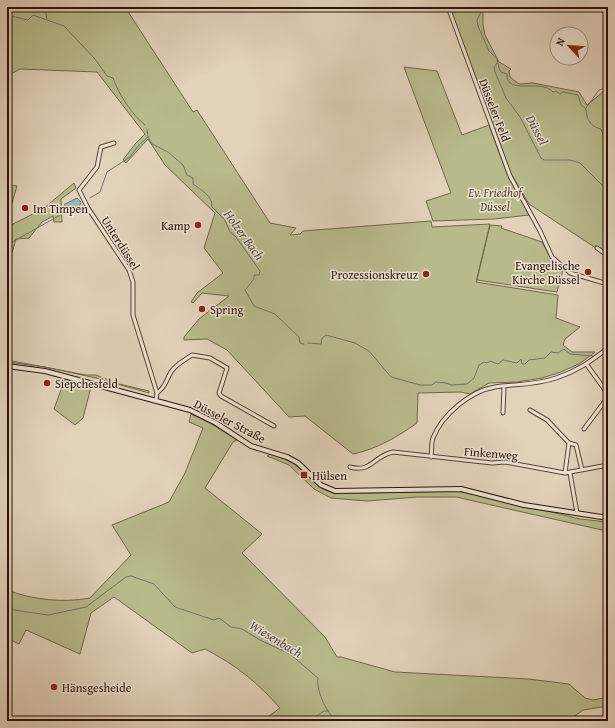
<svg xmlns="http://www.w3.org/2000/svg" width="615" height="728" viewBox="0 0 615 728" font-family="'Gentium Book Plus',serif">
<rect width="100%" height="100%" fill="#e2d2ba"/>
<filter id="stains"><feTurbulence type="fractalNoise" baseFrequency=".005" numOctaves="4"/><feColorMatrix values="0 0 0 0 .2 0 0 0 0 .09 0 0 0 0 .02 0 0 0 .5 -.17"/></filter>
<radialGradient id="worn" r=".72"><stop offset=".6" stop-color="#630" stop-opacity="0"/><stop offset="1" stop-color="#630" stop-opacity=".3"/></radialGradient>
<path fill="#b8ba8c" stroke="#72664a" d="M7,7H125L193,112L197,110L270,223L296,228L290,235L300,234L303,231L431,221L432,227L490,224L476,282L558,295L556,318L580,327L565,339L563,345L572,352H595L579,364L558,373L542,378L517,382L489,383L470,394L461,392L418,393L417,423C397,437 377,449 353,454L305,416L289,417L227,350L207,339L184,340V337L199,319L229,296L202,293L193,303L191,302L197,293L223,273L204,248L215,213L165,165L148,139L126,163L123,160L135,144L145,134L97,72L20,69L7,76Z
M449,7H483V25L485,35L499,62L511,69L509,71L510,77L519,84L533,83L579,92L587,105L603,92L608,84V243L602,252L529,204L509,170Z
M404,67L437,71L462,135L489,125L507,174L529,215L494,219L433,221L426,201L451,193Z
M74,183L76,188L61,199L62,222H54L53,216L42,222L29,238L16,239L12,253H7V227L43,209Z
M9,185L17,186L7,220V186Z
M490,225L502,226L501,228L542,242L549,255L563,270L557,292L477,280Z
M7,360L86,375H96L119,384L149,391V393L96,378L45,367L7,362Z
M65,379L91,387L83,418L75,425L54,409Z
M191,414L210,423L237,440L233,442L205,488L262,534L242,553L325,637L337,657H341L395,672L528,679L569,684L585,698L593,700L608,697V706L583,710L568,721H262L280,708C257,682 236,665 205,649L192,653L114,597L91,613L80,654L26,630L19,644L7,638V590C33,600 63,603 90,598L131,555L112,525L169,502L185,473L203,428L189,422Z
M270,454L292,462L323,489L331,492L367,493L457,491L480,495L580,519L608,522V530H602L456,497H417L367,501L331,498L314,489L289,465L267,456Z"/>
<path fill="#97b6b8" stroke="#6d7472" d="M77,198L81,202L79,208L62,214L65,204Z"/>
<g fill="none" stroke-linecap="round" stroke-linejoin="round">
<path stroke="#6d7472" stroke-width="1" d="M43,7L45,9L47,19
M481,7L482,10L477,20L478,26L489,51L497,59L499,68L501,72L507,74C506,96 541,78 553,92L556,91L560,94L563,92L578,95L581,105L586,109C586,119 591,127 601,129C604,136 603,141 608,148
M7,15L28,20L33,15L64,26L95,59L107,76L113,78C118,93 132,115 145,125
M497,63L494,67L495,72L506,98L520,117L541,158L544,160H570L580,163L608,191
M586,108L599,90L608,87
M147,129L148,137L152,144L168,152L183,165L187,175L193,178V184C201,190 213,196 212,207L225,220L230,232L236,237L260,271L259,275H254V279L245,290L254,306L275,314L299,337L300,343L304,344
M90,198L100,192L107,172L130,157L138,146L148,137
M7,245L62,214
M308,343L321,344L322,338L326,335L355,343L369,351L391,377L420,385H432L436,382L446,383L451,385L467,384L474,378L479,365L484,362L487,363L490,361L498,364L503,360L517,363L521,359L522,364H525L529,360L545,358L551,352L558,353L564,349L570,354L593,356
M7,609L48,615L86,607L126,577L131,576L154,584L175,607L214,620L219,618L231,627L242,629L260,640L290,654L318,678C316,688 324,707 331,715C332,718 336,719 338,721
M309,721L324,711H329
M404,721H409"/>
<g stroke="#5a4134" stroke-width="5">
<path id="street" d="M448,7L510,176L540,231L552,257L570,273L608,284
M114,143L101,147L97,167L79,190L88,208L129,270L133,282V315L157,393
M597,248L608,256
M607,268L608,266
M587,365L608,394
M156,400L157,393C166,387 166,380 171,372C176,364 185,360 192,355L210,358L227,368L219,393L221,396L274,426
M530,410L547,420L569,443
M503,413L504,386
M584,429L608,397
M431,457C432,451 431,444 433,438C442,415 470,391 495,387C515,384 536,385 556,378C577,371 590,362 608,348
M350,467C372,473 373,456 393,452L492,463L505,462L565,473L608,465
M565,473L569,443L576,445L582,470
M570,473L577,513"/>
</g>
<g stroke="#2d1108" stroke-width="6">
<path id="secondary" d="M7,366L45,371L190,410L216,423L251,446L287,457L298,463L321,485L335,491L461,489L524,505L608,518"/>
</g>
<use href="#street" stroke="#ece2d2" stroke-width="3"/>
<use href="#secondary" stroke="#ece2d2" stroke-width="4"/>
</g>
<g fill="#8f2418" stroke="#ece2d2" stroke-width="1.5">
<circle cx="25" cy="208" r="4"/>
<circle cx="198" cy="225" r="4"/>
<circle cx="588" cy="272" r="4"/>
<circle cx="426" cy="274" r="4"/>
<circle cx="202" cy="309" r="4"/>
<circle cx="47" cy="383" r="4"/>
<rect x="300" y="471" width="8" height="8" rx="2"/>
<circle cx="54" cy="687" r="4"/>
</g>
<g text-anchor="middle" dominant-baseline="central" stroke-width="3" stroke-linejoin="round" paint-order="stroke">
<g font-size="12" fill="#2d1108" stroke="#ece2d2">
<text transform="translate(495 110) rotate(69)">Düsseler Feld</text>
<text transform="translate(121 243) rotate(58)">Unterdüssel</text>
<text transform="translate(230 421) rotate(28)">Düsseler Straße</text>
<text transform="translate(491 453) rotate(5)">Finkenweg</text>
</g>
<g font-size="12" font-style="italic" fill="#574430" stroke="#ece2d2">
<text x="495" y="192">Ev. Friedhof<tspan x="495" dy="14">Düssel</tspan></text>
</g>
<g font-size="12" fill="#2d1108" stroke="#ece2d2" text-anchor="start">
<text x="33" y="208">Im Timpen</text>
<text x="190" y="225" text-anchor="end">Kamp</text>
<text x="580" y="265" text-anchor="end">Evangelische<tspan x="580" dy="14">Kirche Düssel</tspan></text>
<text x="418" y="274" text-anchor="end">Prozessionskreuz</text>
<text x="210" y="309">Spring</text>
<text x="55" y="383">Siepchesfeld</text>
<text x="312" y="475">Hülsen</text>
<text x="62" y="687">Hänsgesheide</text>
</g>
<g font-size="13" font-style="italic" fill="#524b46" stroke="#ece2d2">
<text transform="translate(537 130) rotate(62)">Düssel</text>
<text transform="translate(244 235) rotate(54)">Holzer Bach</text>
<text transform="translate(276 639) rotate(31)">Wiesenbach</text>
</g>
</g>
<rect width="615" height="728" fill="none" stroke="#e2d2ba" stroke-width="24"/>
<rect x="8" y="8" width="599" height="712" fill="none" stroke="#2d1108" stroke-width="2"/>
<rect x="12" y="12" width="591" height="704" fill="none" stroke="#2d1108"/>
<g transform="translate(569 46) rotate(296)"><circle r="19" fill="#ece2d2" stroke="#a08e81"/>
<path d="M0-3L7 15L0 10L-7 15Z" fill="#8f2418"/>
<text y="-6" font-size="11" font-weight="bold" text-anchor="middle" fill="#2d1108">N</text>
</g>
<rect width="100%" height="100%" filter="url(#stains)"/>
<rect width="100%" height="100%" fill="url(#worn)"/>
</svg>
